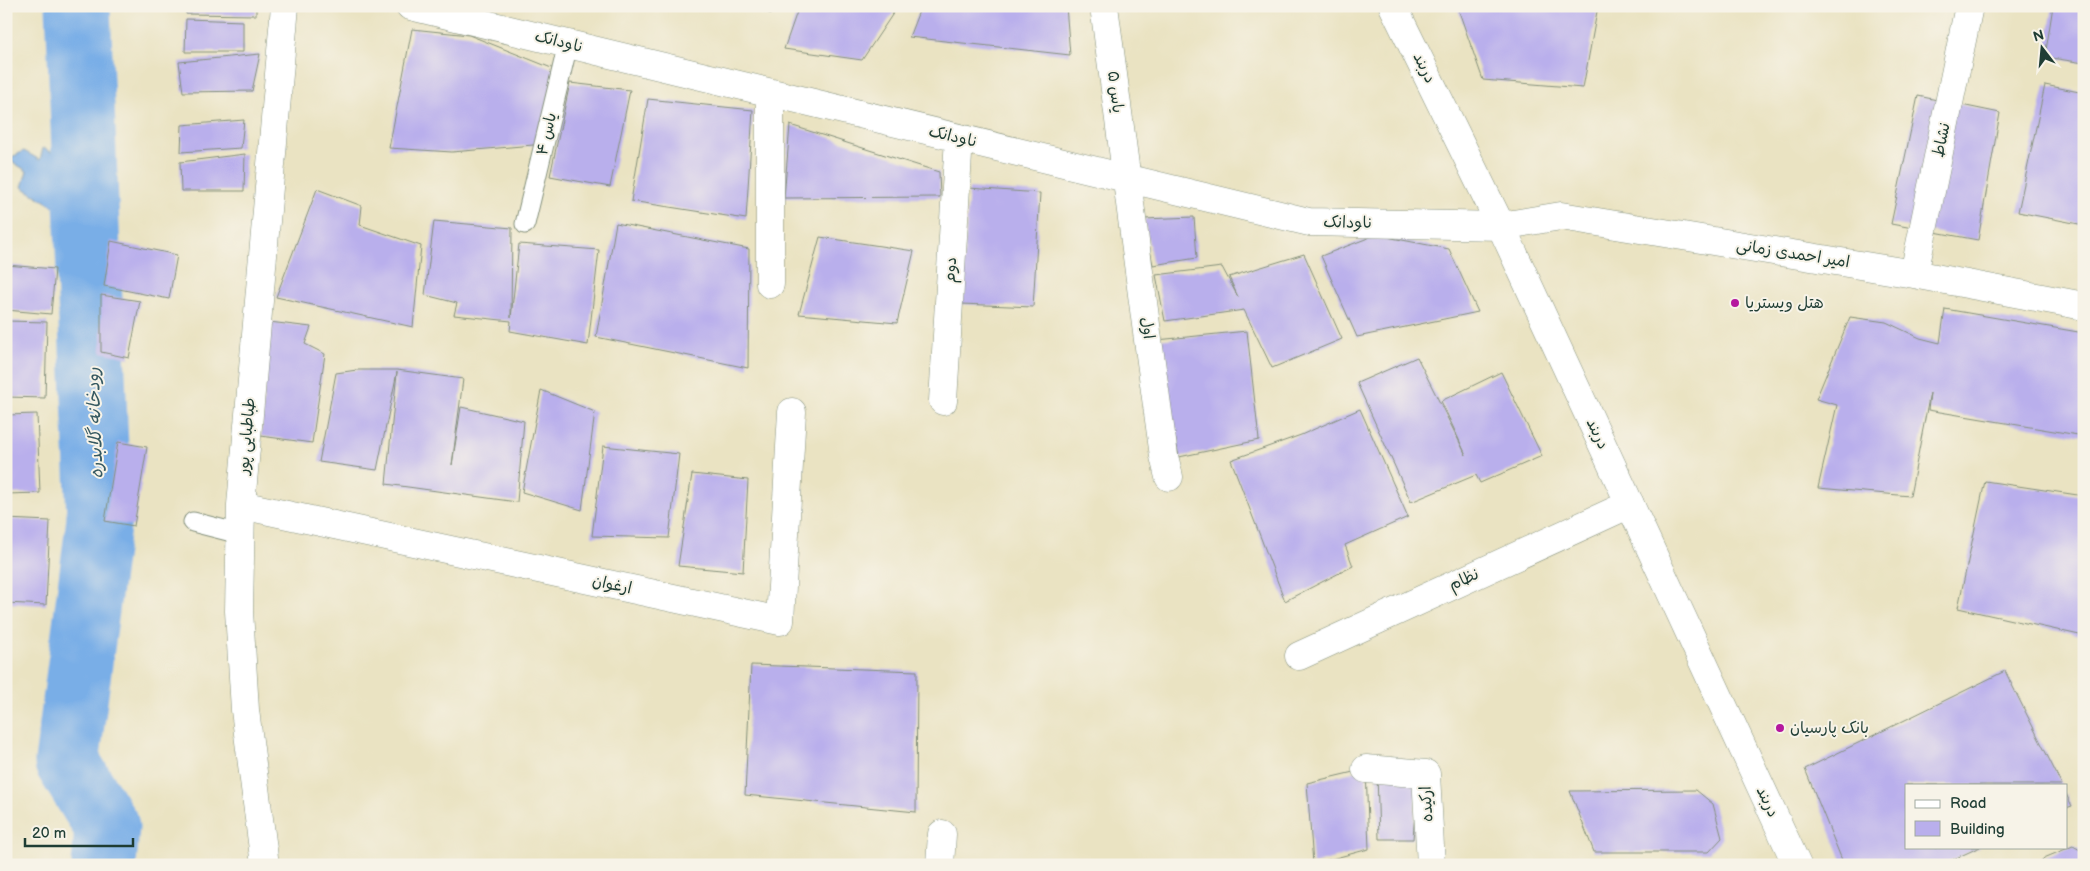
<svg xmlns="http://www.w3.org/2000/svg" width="2090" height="871" viewBox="0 0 2090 871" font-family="'Balsamiq Sans','Playpen Sans Arabic',sans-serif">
<rect width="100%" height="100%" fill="#f7f3e8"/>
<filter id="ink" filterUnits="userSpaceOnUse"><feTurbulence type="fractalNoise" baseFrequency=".02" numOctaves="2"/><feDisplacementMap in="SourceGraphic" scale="10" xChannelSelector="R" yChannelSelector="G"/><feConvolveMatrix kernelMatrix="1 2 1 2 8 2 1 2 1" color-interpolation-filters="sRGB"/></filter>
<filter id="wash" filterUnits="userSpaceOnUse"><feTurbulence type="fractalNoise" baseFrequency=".0096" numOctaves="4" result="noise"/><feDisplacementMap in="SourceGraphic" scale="20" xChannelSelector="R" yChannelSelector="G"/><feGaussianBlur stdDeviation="1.12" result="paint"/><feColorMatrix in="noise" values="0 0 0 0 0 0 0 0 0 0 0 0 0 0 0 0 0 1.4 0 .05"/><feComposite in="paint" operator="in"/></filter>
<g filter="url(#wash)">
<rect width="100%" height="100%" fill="#eae3c2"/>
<path fill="#79aee7" stroke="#4c768e" d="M43,148L63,158L61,211L22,187L27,171L8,159L24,151L40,160Z"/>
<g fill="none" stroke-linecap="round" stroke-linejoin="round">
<path stroke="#79aee7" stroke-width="65" d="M78,6L99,519L67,762L107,827L104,865"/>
</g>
<g id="blocks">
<path fill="#b9afec" d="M186,6H256V15L186,14Z
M747,6H774L772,14Z
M799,6H898L862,60L784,49Z
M921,6H1066L1070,55L909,37Z
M1457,6H1598L1583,88L1483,80Z
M2053,6H2084V63L2045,57Z
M186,19L243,21V52H185Z
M412,29L469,35L554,69L545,144L452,152L389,148Z
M260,54L252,91L183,92L179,62Z
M570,83L630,90L610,187L550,176Z
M2045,85L2084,93V225L2018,212Z
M1918,96L2000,113L1978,240L1891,224Z
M648,99L753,110L746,219L631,201Z
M244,120L241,148L181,152L182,125Z
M790,125L939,172L940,197L784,198Z
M245,154L244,191H181L180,162Z
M969,188L1040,193L1033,307L961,304Z
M317,189L362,206L360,225L421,246L413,327L276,297Z
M1194,217L1197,258L1153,265L1144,219Z
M434,221L512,228L511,318L519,244L599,250L588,345L510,331L511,321L454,315L457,303L425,295Z
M616,223L749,249L748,368L596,337Z
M1376,235L1449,249L1478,312L1357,337L1321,256Z
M820,237L914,251L897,323L799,314Z
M111,241L177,255L169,299L104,286Z
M1304,254L1342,339L1272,368L1244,310L1165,321L1156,275L1222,267L1238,297L1229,277Z
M6,265L55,269L51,314L6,310Z
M101,295L140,301L129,358L101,352Z
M1945,309L2084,333V436L1928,410L1930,393L1910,496L1818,488L1837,405L1816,399L1850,317L1886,322L1920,338L1940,343Z
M6,321L47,322L45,398L6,397Z
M269,322L311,327L305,344L325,354L312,443L261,436Z
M1247,331L1259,440L1179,457L1157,340Z
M1417,357L1466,455L1441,401L1501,372L1542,456L1480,483L1476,475L1411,502L1357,383Z
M357,370H397L463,379L452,465L461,407L524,421L517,502L386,484L397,372L377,470L319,462L336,373Z
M541,390L595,412L582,510L522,492Z
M1360,409L1408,517L1345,545L1353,566L1285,601L1231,460L1301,435Z
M37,414L40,493L6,494V415Z
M118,442L147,447L134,526L105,521Z
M603,446L679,454L669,538L592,536Z
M692,474L748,480L743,572L678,566Z
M1985,481L2084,496V636L1958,608Z
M6,519L50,521L46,605L6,603Z
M751,665L917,671L916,812L745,795Z
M2005,671L2062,785H1906V847H1980L1941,865H1844L1805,769Z
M1366,769L1369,849L1313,864L1307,783Z
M1418,769L1413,839H1379L1377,773Z
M1696,790L1713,804L1722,838L1709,852H1594L1570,791Z
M2066,794L2072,806L2066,808Z
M2073,846L2084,852V865H2037L2044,858Z"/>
</g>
</g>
<g filter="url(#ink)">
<use href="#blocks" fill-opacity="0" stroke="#84907b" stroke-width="1"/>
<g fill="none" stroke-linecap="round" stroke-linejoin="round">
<g stroke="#84907b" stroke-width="21">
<path id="lane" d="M525,224L568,44
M193,522L240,534"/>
</g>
<g stroke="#84907b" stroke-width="29">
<path id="street" d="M410,6L1309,222L1501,226L1561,216L1914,274L2084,306
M1104,6L1148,340L1164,456L1169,477
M1914,274L1969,6
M770,284V93
M943,401L959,138
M241,505L780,621L792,412
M1299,656L1630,504
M1366,769L1426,774L1431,865
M265,865L245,710L239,611L241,505L285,6
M940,865L942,834"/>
</g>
<g stroke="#84907b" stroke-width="29">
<path id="secondary" d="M1393,6L1501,226L1797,865"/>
</g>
<use href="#lane" stroke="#fff" stroke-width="19"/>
<use href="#street" stroke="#fff" stroke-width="28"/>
<use href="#secondary" stroke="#fff" stroke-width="28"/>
</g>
</g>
<g fill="#b5179e" stroke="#f7f3e8" stroke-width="2">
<circle cx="1735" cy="303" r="5"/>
<circle cx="1780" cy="728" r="5"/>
</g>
<g text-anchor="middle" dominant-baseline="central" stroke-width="4" stroke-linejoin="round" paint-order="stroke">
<g font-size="16" fill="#1f3d34" stroke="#f7f3e8">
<text transform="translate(559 42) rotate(14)">ناودانک</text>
<text transform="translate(1424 68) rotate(64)">دربند</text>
<text transform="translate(1115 92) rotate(83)">یاس ۵</text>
<text transform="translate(547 134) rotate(-77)">یاس ۴</text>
<text transform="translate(953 137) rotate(13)">ناودانک</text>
<text transform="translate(1942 140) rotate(-78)">نشاط</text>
<text transform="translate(1348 223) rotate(1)">ناودانک</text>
<text transform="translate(1793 254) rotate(9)">امیر احمدی زمانی</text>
<text transform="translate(951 270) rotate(-87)">دوم</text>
<text transform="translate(1147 328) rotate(82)">اول</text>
<text transform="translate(1597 434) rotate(65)">دربند</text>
<text transform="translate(247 436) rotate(-85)">طباطبایی پور</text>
<text transform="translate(1464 580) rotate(-25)">نظام</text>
<text transform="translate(612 585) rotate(12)">ارغوان</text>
<text transform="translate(1767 802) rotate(65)">دربند</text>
<text transform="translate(1427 804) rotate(-93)">ارکیده</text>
</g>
<g font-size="16" fill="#1f3d34" stroke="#f7f3e8" text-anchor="start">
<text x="1745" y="303">هتل ویستریا</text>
<text x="1790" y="728">بانک پارسیان</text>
</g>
<g font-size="18" font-style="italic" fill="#365961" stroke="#f7f3e8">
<text transform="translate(95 423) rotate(-92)">رودخانه گلابدره</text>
</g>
</g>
<rect width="2090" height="871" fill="none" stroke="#f7f3e8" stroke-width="25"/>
<rect x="1905" y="784" width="162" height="65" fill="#f7f3e8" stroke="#a1aaa0"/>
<rect x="1915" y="800" width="25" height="8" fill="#ffffff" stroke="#a1aaa0"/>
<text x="1950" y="808" font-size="15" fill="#1f3d34">Road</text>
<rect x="1915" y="821" width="25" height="15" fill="#b9afec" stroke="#a1aaa0"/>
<text x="1950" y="834" font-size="15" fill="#1f3d34">Building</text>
<g transform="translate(2042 48) rotate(344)" stroke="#f7f3e8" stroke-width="4" paint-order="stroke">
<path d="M0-4L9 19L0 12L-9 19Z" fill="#1f3d34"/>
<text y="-8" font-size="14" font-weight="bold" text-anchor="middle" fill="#1f3d34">N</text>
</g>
<path d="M25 838v8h108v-8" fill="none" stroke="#1f3d34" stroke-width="2.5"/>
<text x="32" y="838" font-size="15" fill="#1f3d34" stroke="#f7f3e8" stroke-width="4" paint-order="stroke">20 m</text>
</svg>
